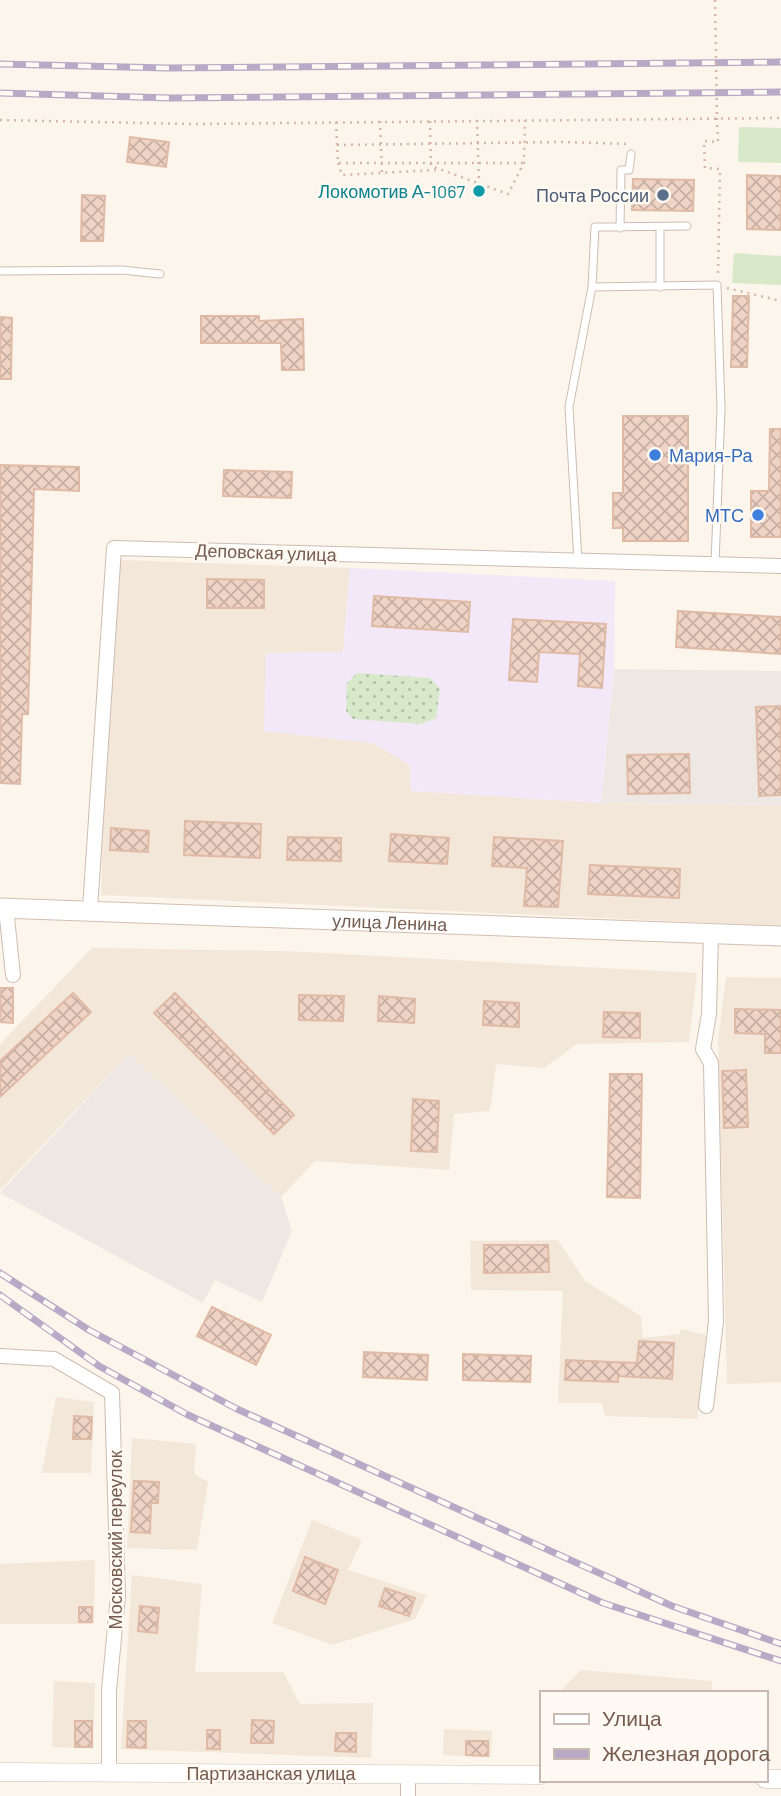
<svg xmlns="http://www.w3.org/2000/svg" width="781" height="1796" viewBox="0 0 781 1796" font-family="Barlow,sans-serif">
<defs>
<pattern id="park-dots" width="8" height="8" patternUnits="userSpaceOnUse" patternTransform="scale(1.75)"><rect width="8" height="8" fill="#d8e9ca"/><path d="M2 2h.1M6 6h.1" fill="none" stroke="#b4c0a6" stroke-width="1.8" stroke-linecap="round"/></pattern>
<pattern id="building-cross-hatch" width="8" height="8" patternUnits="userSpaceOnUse" patternTransform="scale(1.75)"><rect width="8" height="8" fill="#efd4c5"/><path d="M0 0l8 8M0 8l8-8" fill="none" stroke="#c6afa2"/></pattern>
</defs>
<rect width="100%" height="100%" fill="#fcf5eb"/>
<path fill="#f3e7da" d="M120,560L350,568L343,652L264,731L373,743L411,765V791L601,803L781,805V926L101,895L104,783Z
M92,948L285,951L697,973L689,1042L577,1044L544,1068L496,1064L490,1111L454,1114L449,1170L315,1161L281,1197L129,1054L0,1190V1044Z
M726,977L781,978V1382L727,1384L718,1041Z
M558,1240L585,1281L641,1316L643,1338L680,1334L681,1329L706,1335L697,1419L605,1416L602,1403H558L563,1291L471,1290L470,1241Z
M56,1397L94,1402L91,1473H42Z
M132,1438L196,1444L194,1474L208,1482L197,1550L127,1548Z
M312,1520L362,1540L348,1570L427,1595L415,1619L332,1645L272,1623Z
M95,1560L94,1624H0V1564Z
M132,1575L202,1584L195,1672H283L300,1704L373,1703L371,1758L121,1749Z
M581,1670L712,1681V1693H558Z
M54,1681L95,1683L93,1748L52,1747Z
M444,1729L492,1731L491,1757L443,1755Z"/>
<path fill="#ede8e3" d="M614,669L781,671V805L601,803Z
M129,1054L281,1197L292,1231L262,1302L215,1280L203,1303L0,1193Z"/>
<path fill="#f2e8f8" d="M350,568L615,581L614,669L601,803L411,791L410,765L373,743L264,731L266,653L343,652Z"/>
<path fill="#d8e9ca" d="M739,127L781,128V163L738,162Z
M734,253L781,256V285L732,283Z"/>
<path fill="url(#park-dots)" d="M357,673L430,678L440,689L436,718L421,724L353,719L346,711L347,683Z"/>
<path fill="url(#building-cross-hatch)" stroke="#e1baa6" stroke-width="2" d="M130,137L169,142L166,167L127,162Z
M747,175L781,176V230L747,229Z
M633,179L694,180L693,211L632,210Z
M82,195L105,196L103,241H81Z
M733,296H749L747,367H731Z
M201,316H259V321L303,319L304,370H282L281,343H201Z
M0,317L12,318L11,379H0Z
M623,416H688V541H623V528H613V493H623Z
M770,429H781V537H751V491H769Z
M0,465L79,467V491L34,489L28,714H22L20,784L0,783Z
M224,470L292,472L291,498L223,496Z
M207,579L264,580V608H207Z
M374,596L470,602L468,632L372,626Z
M678,611L781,617V654L676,647Z
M513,619L606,624L602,688L578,686L580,654L539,652L537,682L509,680Z
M781,706V795L759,796L756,707Z
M689,754L690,793L628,794L627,755Z
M185,821L261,824L260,858L184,855Z
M111,828L149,831L148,852L110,850Z
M391,834L449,838L447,864L389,861Z
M288,837L341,838V861L287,860Z
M494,837L563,841L558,907L524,906L527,868L492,866Z
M590,865L680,869L679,898L588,894Z
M0,988H13V1023L0,1022Z
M73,993L91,1012L0,1097V1061Z
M175,993L294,1115L274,1134L154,1013Z
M299,995L344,996L343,1021L299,1020Z
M379,996L415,999L414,1023L378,1021Z
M484,1001L519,1003V1027L483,1025Z
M735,1009L781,1010V1053H765V1034L735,1033Z
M604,1012L640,1013V1038L603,1037Z
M746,1070L748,1127L724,1128L722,1071Z
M610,1074H642L640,1198L607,1197Z
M413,1099L439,1101L437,1152L411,1151Z
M484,1245H548L549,1272L484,1273Z
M212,1307L271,1335L256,1365L197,1336Z
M639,1341L674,1343L672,1379L618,1376V1382L565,1380L566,1360L637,1363Z
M364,1352L428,1355L427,1380L363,1377Z
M463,1354L531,1356L530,1382L463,1380Z
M74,1416L92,1417L91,1439H73Z
M134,1481L159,1482L158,1503H151L150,1533L131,1532Z
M305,1557L338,1570L325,1604L293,1591Z
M385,1588L415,1598L409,1616L379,1606Z
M140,1606L159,1608L157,1633L138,1631Z
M79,1607H92V1622H79Z
M252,1720L274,1721L273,1743H251Z
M75,1721H92V1747H75Z
M128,1721H146V1748L127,1747Z
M207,1730H220V1749H207Z
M336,1733H356V1752L335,1751Z
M466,1741H488V1756L466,1755Z"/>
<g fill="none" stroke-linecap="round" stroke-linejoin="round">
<g stroke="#cdbdb1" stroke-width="9">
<path id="service" d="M620,228L621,170H629L631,154
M0,271L122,270L160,274
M592,287L595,227L687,226
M660,287V228
M578,561L569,407L592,287L717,285L721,408L715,564"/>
</g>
<g stroke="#cdbdb1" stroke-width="16">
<path id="minor" d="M6,908L13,975
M90,909L114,548L781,566
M0,1356L54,1359L112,1393L118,1596L109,1690V1772
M706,1406L716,1321L711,1063L703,1049L709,1014L711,933
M408,1796V1773"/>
</g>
<g stroke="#cdbdb1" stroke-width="19">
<path id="tertiary" d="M0,1772L541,1775
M765,1779H781"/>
</g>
<g stroke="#d3bfb1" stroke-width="21">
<g id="secondary">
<path id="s1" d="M0,908L781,936"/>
</g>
</g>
<path stroke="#d5b7a7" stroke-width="2.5" stroke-dasharray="2 5" stroke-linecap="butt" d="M717,118L718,142L704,141L705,168L720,169L718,274
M0,120L193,124L781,118
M477,120L479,184
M380,121L382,173
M430,121L431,166L508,194L524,163L525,120
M336,122L338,163H524
M337,145L563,142L630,144
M338,163L342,175L436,170
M727,288L781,301"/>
<use href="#service" stroke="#fff" stroke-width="7"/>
<use href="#minor" stroke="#fff" stroke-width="14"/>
<use href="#tertiary" stroke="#fff" stroke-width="18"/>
<use href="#secondary" stroke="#fff" stroke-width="19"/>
<g stroke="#b8a9c6" stroke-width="7">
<path id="rail" d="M0,64L167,68L781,62
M0,93L170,98L781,92
M0,1273L89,1330L237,1409L672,1606L781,1644
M0,1295L99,1366L188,1415L603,1603L781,1661"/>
</g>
<use href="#rail" stroke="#fef9f2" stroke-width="4.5" stroke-dasharray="13" stroke-linecap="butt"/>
<path stroke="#d5b7a7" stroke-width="2.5" stroke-dasharray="2 5" stroke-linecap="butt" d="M715,0L717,118"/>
</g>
<circle fill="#0f9aa8" stroke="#fef9f2" stroke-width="2.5" cx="479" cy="191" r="7"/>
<circle fill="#5c6f8a" stroke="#fef9f2" stroke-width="2.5" cx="663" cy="195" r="7"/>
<g fill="#3f7fe0" stroke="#fef9f2" stroke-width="2.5">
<circle cx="655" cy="455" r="7"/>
<circle cx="758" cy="515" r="7"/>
</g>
<g text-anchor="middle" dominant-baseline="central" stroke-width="5" stroke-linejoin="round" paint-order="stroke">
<g font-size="18" fill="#0d838f" stroke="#fef9f2" text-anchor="end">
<text x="465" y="191">Локомотив А-1067</text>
</g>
<g font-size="18" fill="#4e5e75" stroke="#fef9f2" text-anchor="end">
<text x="649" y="195">Почта России</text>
</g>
<g font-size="18" fill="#366cbe" stroke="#fef9f2" text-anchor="start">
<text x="669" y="455">Мария-Ра</text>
<text x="744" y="515" text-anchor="end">МТС</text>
</g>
<g font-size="18" fill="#765c4f" stroke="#fef9f2">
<text transform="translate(266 552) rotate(2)">Деповская улица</text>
<text stroke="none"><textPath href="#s1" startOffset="390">улица Ленина</textPath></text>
<text transform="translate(115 1540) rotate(-90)">Московский переулок</text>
<text x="271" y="1773">Партизанская улица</text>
</g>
</g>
<rect x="540" y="1691" width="228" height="91" fill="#fef9f2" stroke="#c8bab1" stroke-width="2"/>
<rect x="554" y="1714" width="35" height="10" fill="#ffffff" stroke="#c8bab1" stroke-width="2"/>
<text x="602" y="1726" font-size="21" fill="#765c4f">Улица</text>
<rect x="554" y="1749" width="35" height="10" fill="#b8a9c6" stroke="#c8bab1" stroke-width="2"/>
<text x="602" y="1761" font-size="21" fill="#765c4f">Железная дорога</text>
</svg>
